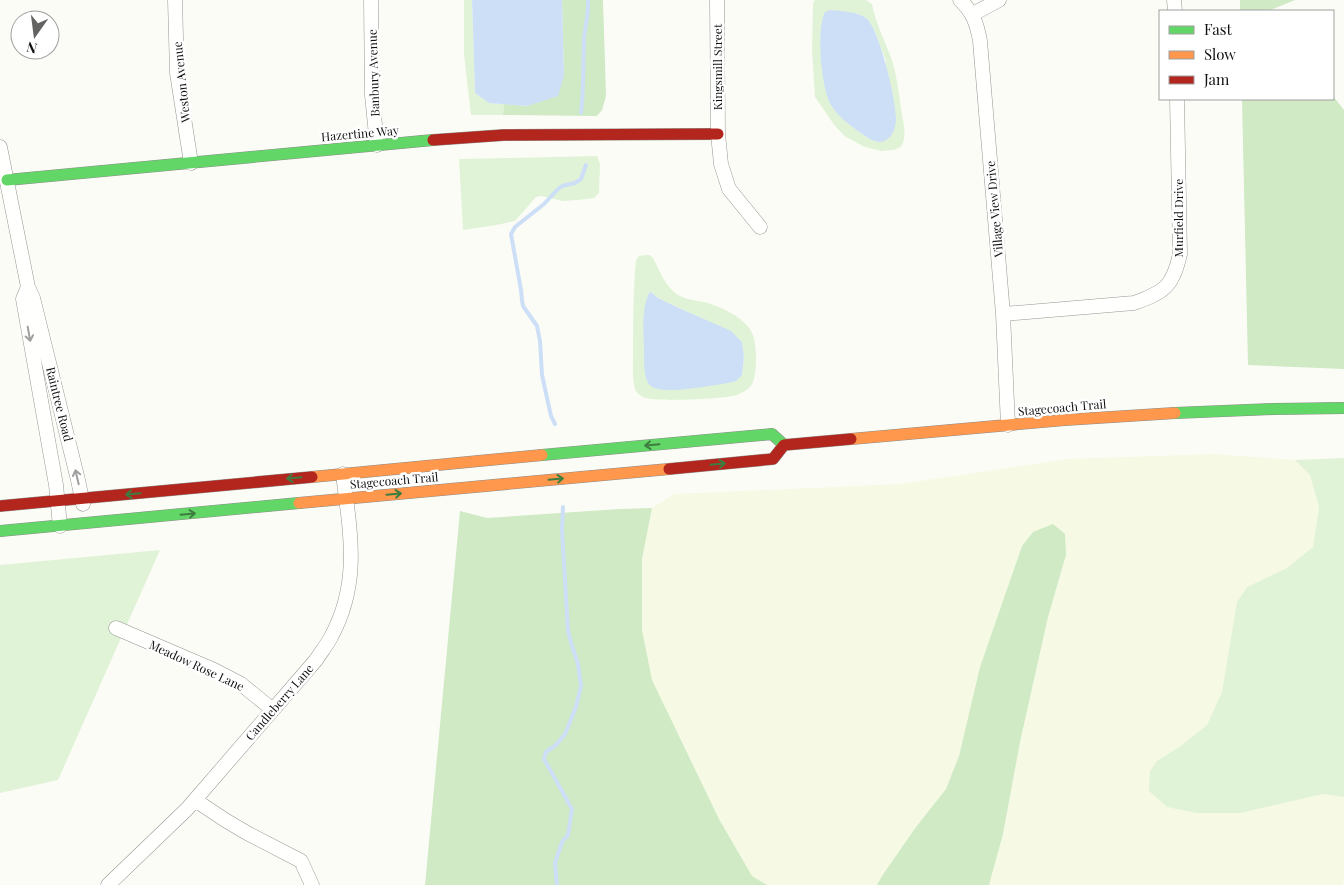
<svg xmlns="http://www.w3.org/2000/svg" width="1344" height="885" viewBox="0 0 1344 885" font-family="'Playfair Display',serif">
<rect width="100%" height="100%" fill="#fcfcf7"/>
<path fill="#f6f9e3" d="M1214,454L1295,460L1310,475L1319,507L1313,547L1287,568L1247,587L1237,602L1222,692L1207,725L1182,745L1157,761L1167,807L1197,813H1241L1323,794L1344,797V874L1343,885H989L1003,834L1020,742L1048,617L1066,555L1033,532L1022,546L980,667L959,756L946,789L916,827L882,876L877,885H767L752,876L719,819L652,680L642,630V559L652,508L675,494L900,484L1068,459Z"/>
<path fill="#e1f3d7" fill-rule="evenodd" d="M464,0H472L475,93L489,103L504,104L503,115H471L464,55Z
M815,0H866L872,4C876,24 886,43 893,63C897,78 899,94 901,109C903,123 908,134 901,147L894,150L881,151L865,147L846,137L835,126L815,97L812,50L813,3ZM831,10L858,14L867,19L874,30L886,61L876,141L866,137L847,123Z
M597,156L600,164L599,193L594,198L578,200L563,201L541,196L536,197L515,221L497,225L463,230L459,159Z
M646,255H650L653,258C659,269 664,283 673,291C682,300 696,300 708,303C724,308 748,320 753,335C757,346 758,379 750,387C747,390 742,393 737,395C725,399 659,402 646,398C642,397 637,394 635,389C632,379 633,365 633,354C633,327 633,299 635,271L636,260L639,256ZM651,292L658,298L703,319L741,341L744,357L742,375L647,298L649,293Z
M1344,458V797L1323,794L1241,813H1196L1167,807L1149,791L1150,771L1157,761L1182,745L1207,725L1222,692L1237,602L1247,587L1287,568L1313,547L1319,507L1310,475L1295,460Z
M160,550L58,780L0,793V565Z"/>
<path fill="#cfeac4" d="M562,0H603L606,96L602,110L597,116L503,115L504,104L527,106L564,76Z
M1240,0H1295L1268,11H1240Z
M1333,96L1344,110V369L1248,365L1242,99H1333Z
M652,508L642,559V630L652,680L719,819L752,876L767,885H425L460,511L487,518L619,509Z
M1053,524L1065,534L1066,555L1048,617L1020,742L1003,834L989,885H877L882,876L916,827L946,789L959,756L980,667L1022,546L1033,532Z"/>
<path fill="#ccdff7" d="M472,0H562L564,76L558,96L527,106L489,103L475,93Z
M831,10C841,11 860,12 867,19C880,31 897,103 896,121C895,128 893,136 886,140C878,145 868,138 862,134C851,126 838,117 831,105C821,88 816,29 825,12Z
M651,292L658,298L679,308L731,331L742,342L744,357L742,375L736,381L728,383C713,385 657,397 649,384C643,377 644,355 644,346C643,329 642,308 649,293Z"/>
<g fill="none" stroke-linecap="round" stroke-linejoin="round">
<path stroke="#ccdff7" stroke-width="4" d="M581,113C584,88 583,64 584,39C585,26 589,13 588,0
M555,424L551,416L542,375L540,341L537,326L523,306L522,300L521,290L511,234L515,227L544,204L557,190L562,186L575,183L581,179L586,165
M557,885L555,863L562,842L568,835L572,809L544,759L546,752L556,745L565,734L576,707L581,686L578,664L572,646L568,631L562,530L563,507"/>
<g stroke="#969694" stroke-width="15">
<path id="street" d="M175,0L177,73L191,163
M371,0L372,95L377,145
M717,0L718,134L721,164L729,189L760,227
M960,0C973,12 977,24 980,41L1003,314L1008,425
M1174,0L1175,11
M973,14L999,0
M0,147L28,287L33,298L78,480L83,504
M28,287L23,299L56,485L60,526
M1003,314L1134,303C1164,292 1173,287 1180,254L1177,99
M116,628L214,670L241,684L273,710
M195,800L225,820L247,833L301,861L312,885
M108,885L187,809L316,660C321,652 327,645 331,637C361,582 350,532 343,474"/>
</g>
<g stroke="#8d8d8b" stroke-width="12">
<path id="fast" d="M7,180L433,140
M1175,413L1274,409L1344,408
M542,455L772,434L784,445
M0,531L299,503"/>
</g>
<g stroke="#8d8d8b" stroke-width="12">
<path id="slow" d="M851,439L1064,420L1175,413
M312,477L542,455
M299,503L669,469"/>
</g>
<g stroke="#8d8d8b" stroke-width="12">
<path id="jam" d="M433,140L504,135L718,134
M669,469L773,459L784,445L851,439
M0,506L312,477"/>
</g>
<use href="#street" stroke="#fffffe" stroke-width="14"/>
<use href="#fast" stroke="#63d668" stroke-width="11"/>
<use href="#slow" stroke="#ff974d" stroke-width="11"/>
<use href="#jam" stroke="#b3261e" stroke-width="11"/>
</g>
<defs><path id="oneway-shaft" d="M-6 0H5M1.5-3L5.5 0L1.5 3" fill="none" stroke-width="1.6" stroke-linecap="round" stroke-linejoin="round" transform="scale(1.25)"/></defs>
<g stroke="#9f9f9f">
<use href="#oneway-shaft" transform="translate(29 334) rotate(80)"/>
<use href="#oneway-shaft" transform="translate(77 477) rotate(-103)"/>
</g>
<g stroke="#3e7d40">
<use href="#oneway-shaft" transform="translate(652 445) rotate(175)"/>
<use href="#oneway-shaft" transform="translate(718 464) rotate(-5)"/>
<use href="#oneway-shaft" transform="translate(294 478) rotate(175)"/>
<use href="#oneway-shaft" transform="translate(556 479) rotate(-5)"/>
<use href="#oneway-shaft" transform="translate(133 494) rotate(175)"/>
<use href="#oneway-shaft" transform="translate(394 494) rotate(-5)"/>
<use href="#oneway-shaft" transform="translate(188 514) rotate(-5)"/>
</g>
<g text-anchor="middle" dominant-baseline="central" stroke-width="5" stroke-linejoin="round" paint-order="stroke">
<g font-size="12" fill="#101010" stroke="#fff">
<text transform="translate(717 67) rotate(-90)">Kingsmill Street</text>
<text transform="translate(373 73) rotate(-92)">Banbury Avenue</text>
<text transform="translate(181 82) rotate(-96)">Weston Avenue</text>
<text transform="translate(360 133) rotate(-5)">Hazertine Way</text>
<text transform="translate(994 209) rotate(-95)">Village View Drive</text>
<text transform="translate(1178 218) rotate(-90)">Murfield Drive</text>
<text transform="translate(60 404) rotate(76)">Raintree Road</text>
<text transform="translate(1062 407) rotate(-5)">Stagecoach Trail</text>
<text transform="translate(394 480) rotate(-5)">Stagecoach Trail</text>
<text transform="translate(197 665) rotate(25)">Meadow Rose Lane</text>
<text transform="translate(279 702) rotate(-49)">Candleberry Lane</text>
</g>
</g>
<rect x="1159" y="10" width="175" height="90" fill="#ffffff" stroke="#9f9f9f"/>
<rect x="1169" y="26" width="25" height="8" fill="#63d668" stroke="#9f9f9f"/>
<text x="1204" y="35" font-size="15" fill="#101010">Fast</text>
<rect x="1169" y="51" width="25" height="8" fill="#ff974d" stroke="#9f9f9f"/>
<text x="1204" y="60" font-size="15" fill="#101010">Slow</text>
<rect x="1169" y="76" width="25" height="8" fill="#b3261e" stroke="#9f9f9f"/>
<text x="1204" y="85" font-size="15" fill="#101010">Jam</text>
<g transform="translate(35 35) rotate(194)"><circle r="24" fill="#ffffff" stroke="#9f9f9f"/>
<path d="M0-4L9 19L0 12L-9 19Z" fill="#636361"/>
<text y="-8" font-size="14" font-weight="bold" text-anchor="middle" fill="#101010">N</text>
</g>
</svg>
